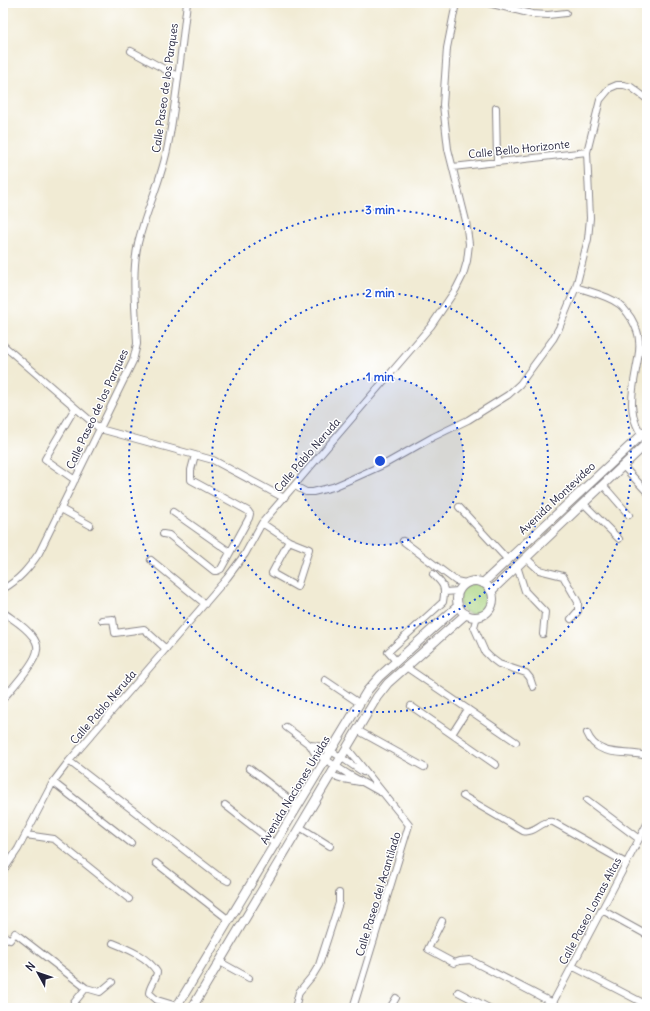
<svg xmlns="http://www.w3.org/2000/svg" width="650" height="1011" viewBox="0 0 650 1011" font-family="Delius,sans-serif">
<rect width="100%" height="100%" fill="#fff"/>
<filter id="ink" filterUnits="userSpaceOnUse"><feTurbulence type="fractalNoise" baseFrequency=".025" numOctaves="2"/><feDisplacementMap in="SourceGraphic" scale="8" xChannelSelector="R" yChannelSelector="G"/><feConvolveMatrix kernelMatrix="1 2 1 2 8 2 1 2 1" color-interpolation-filters="sRGB"/></filter>
<filter id="wash" filterUnits="userSpaceOnUse"><feTurbulence type="fractalNoise" baseFrequency=".012" numOctaves="4" result="noise"/><feDisplacementMap in="SourceGraphic" scale="16" xChannelSelector="R" yChannelSelector="G"/><feGaussianBlur stdDeviation="0.9" result="paint"/><feColorMatrix in="noise" values="0 0 0 0 0 0 0 0 0 0 0 0 0 0 0 0 0 1.4 0 .05"/><feComposite in="paint" operator="in"/></filter>
<g filter="url(#wash)">
<rect width="100%" height="100%" fill="#f1ebd4"/>
<path fill="#a7d27e" stroke="#647a5c" d="M459 599a16 16 0 1 1 32 0a16 16 0 1 1-32 0Z"/>
</g>
<g filter="url(#ink)">
<g fill="none" stroke-linecap="round" stroke-linejoin="round">
<g stroke="#8a8688" stroke-width="8">
<path id="minor" d="M488,3L532,14L548,15L566,13
M131,51L177,76
M496,108L497,161
M453,167L587,152
M576,287C590,292 607,295 619,304C624,308 627,312 631,318C635,325 639,333 639,341C640,347 639,353 638,359C633,388 624,417 647,441
M3,345L100,429L213,460L284,498
M75,408L45,459L75,480
M623,466L647,492
M603,485L629,515
M295,486L306,492H313L333,487L354,478L385,464L433,437L468,420L508,395L520,384L553,339L559,328L576,287L588,239L590,218L587,152L600,100L610,88L617,85H624L631,87L647,99
M583,503L619,539
M459,507L507,559
M61,509L90,525
M173,512L230,552
M262,523L289,541L309,549L297,587L272,573L289,541
M163,534L169,535L214,571H217L221,569L249,518L250,514L248,511L191,480V470L195,455
M403,541L456,581L466,583
M526,558L539,570L563,576L578,602V611L571,619
M151,560L205,604
M517,566L525,591L545,612L543,634
M3,589C19,580 29,568 39,553L133,361L137,344C136,311 131,276 138,243C146,210 162,179 168,145C177,98 181,50 187,3
M445,592L459,591
M3,612C12,619 25,626 32,636C35,639 38,645 37,650C36,663 11,689 3,699
M477,616L474,627L485,652L491,658L499,664L526,673L530,678L533,687
M102,620L113,619L115,633L144,629L166,649
M396,661L388,652L443,602C446,586 443,584 433,574
M406,667L516,742
M325,680L359,703
M411,706L496,765
M286,727L310,745L314,752L348,774L380,792
M357,730L424,767
M587,733C598,759 625,750 647,756
M452,734L468,709
M310,745C329,745 347,763 363,772
M347,748L409,825L353,1008
M69,761L217,875L228,881
M249,768L298,806
M330,775L343,779L360,782
M53,782L131,843
M463,796L523,831C535,834 541,820 553,822L626,863
M587,800L639,839
M225,805L275,844
M300,827L330,846
M26,835L54,839L129,899
M156,863L229,920
M3,871L18,849L53,782L69,761L227,578L245,554L262,523L431,326L456,289L463,275L467,261L469,244L466,221L448,149L443,105L447,48L456,3
M602,910L647,935
M442,921L428,949L454,963L460,961L470,960L553,1003
M3,935L10,940L15,933L86,988L73,1004
M113,943C128,949 148,957 157,972C156,980 150,985 149,993L157,1000L177,1006
M220,962L249,978
M572,966L647,1005
M86,988L100,992L112,982
M458,992L489,1008
M295,1008L299,992L313,975L319,965L339,903V893
M390,1008L396,998
M550,1008L647,824"/>
</g>
<g stroke="#8a8688" stroke-width="10">
<path id="tertiary" d="M457 599a18 18 0 1 1 36 0a18 18 0 1 1-36 0Z
M483,583L647,430
M491,591L647,443
M176,1008L367,691L380,676L458,606
M192,1008L377,697L388,683L466,614"/>
</g>
<use href="#minor" stroke="#fff" stroke-width="6"/>
<use href="#tertiary" stroke="#fff" stroke-width="8"/>
</g>
</g>
<circle cx="380" cy="461" r="84" fill="#1d4ed8" fill-opacity=".12"/>
<g fill="none" stroke="#1d4ed8" stroke-width="2" stroke-dasharray="2 4">
<circle cx="380" cy="461" r="84"/>
<circle cx="380" cy="461" r="168"/>
<circle cx="380" cy="461" r="251"/>
</g>
<g text-anchor="middle" dominant-baseline="central" stroke-width="3" stroke-linejoin="round" paint-order="stroke">
<g font-size="11" fill="#22223b" stroke="#fff">
<text transform="translate(165 88) rotate(-82)">Calle Paseo de los Parques</text>
<text transform="translate(519 149) rotate(-6)">Calle Bello Horizonte</text>
<text transform="translate(97 409) rotate(-65)">Calle Paseo de los Parques</text>
<text transform="translate(307 455) rotate(-49)">Calle Pablo Neruda</text>
<text transform="translate(557 498) rotate(-43)">Avenida Montevideo</text>
<text transform="translate(103 707) rotate(-49)">Calle Pablo Neruda</text>
<text transform="translate(295 790) rotate(-59)">Avenida Naciones Unidas</text>
<text transform="translate(378 894) rotate(-73)">Calle Paseo del Acantilado</text>
<text transform="translate(590 911) rotate(-62)">Calle Paseo Lomas Altas</text>
</g>
</g>
<circle cx="380" cy="461" r="6" fill="#1d4ed8" stroke="#fff" stroke-width="2"/>
<g font-size="12" text-anchor="middle" font-weight="bold" fill="#1d4ed8" stroke="#fff" stroke-width="3" stroke-linejoin="round" paint-order="stroke">
<text x="380" y="214">3 min</text>
<text x="380" y="297">2 min</text>
<text x="380" y="381">1 min</text>
</g>
<rect width="650" height="1011" fill="none" stroke="#fff" stroke-width="16"/>
<g transform="translate(38 973) rotate(310)" stroke="#ffffff" stroke-width="3" paint-order="stroke">
<path d="M0-3L7 15L0 10L-7 15Z" fill="#22223b"/>
<text y="-6" font-size="11" font-weight="bold" text-anchor="middle" fill="#22223b">N</text>
</g>
</svg>
